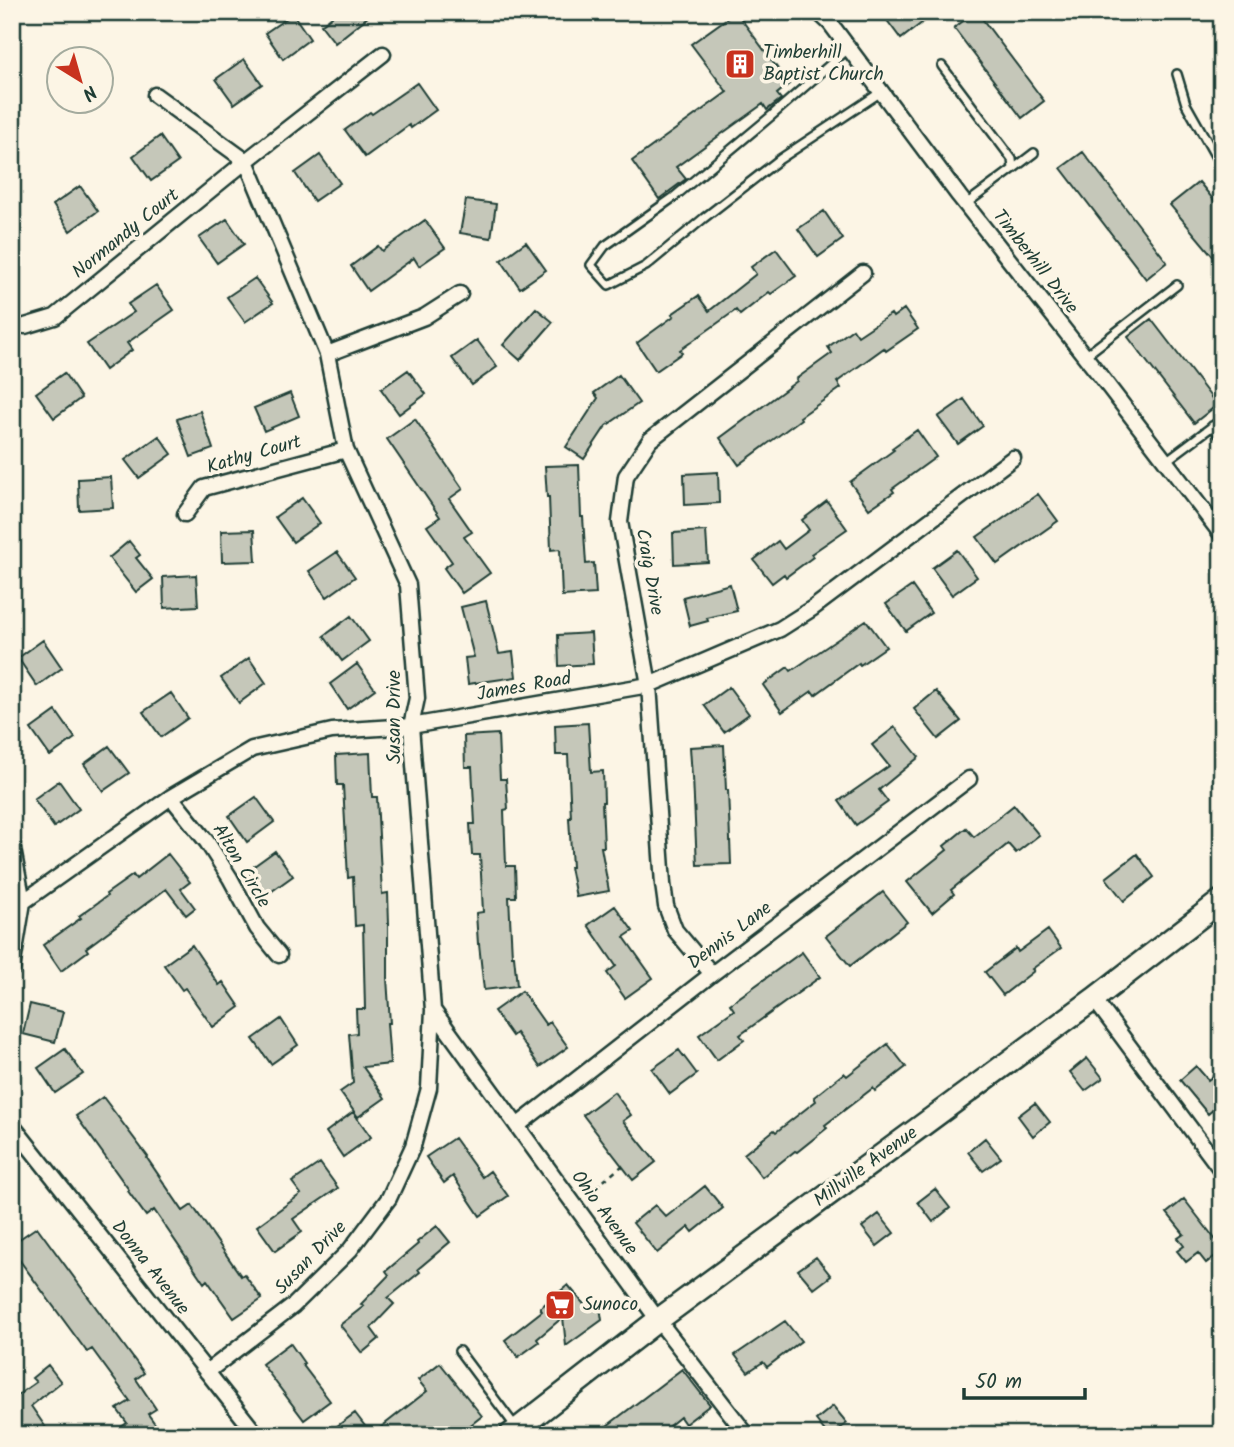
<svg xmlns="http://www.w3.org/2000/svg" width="1234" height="1447" viewBox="0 0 1234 1447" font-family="Kalam,sans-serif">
<rect width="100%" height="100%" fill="#fcf5e5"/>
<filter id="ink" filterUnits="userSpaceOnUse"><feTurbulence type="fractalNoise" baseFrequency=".0143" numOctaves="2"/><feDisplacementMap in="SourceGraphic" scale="14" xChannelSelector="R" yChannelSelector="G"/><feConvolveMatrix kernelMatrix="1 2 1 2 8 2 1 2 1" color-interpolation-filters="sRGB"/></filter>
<g filter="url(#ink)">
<path fill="#c5c7b9" stroke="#1f3d34" stroke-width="2" d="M337,12H374L335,43L321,25Z
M736,12L789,84L777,94L781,99L767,110L763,104L676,167L686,179L659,199L632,161L727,92L691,44Z
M895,12H936L901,39L886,19Z
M975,12H977L1044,101L1022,118L954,28Z
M293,14L310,39L283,59L265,33Z
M244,59L262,84L234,104L216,79Z
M417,83L436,110L411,128L409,125L365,157L345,130L370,112L372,114Z
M160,136L178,162L151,181L133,156Z
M1083,152L1167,262L1146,279L1061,168Z
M320,155L340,183L314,201L295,173Z
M1199,182L1222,210V267L1170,205Z
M80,186L98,211L70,231L53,205Z
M466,200L496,204L491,238L460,233Z
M824,211L843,239L818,257L798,229Z
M227,219L244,244L217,263L199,238Z
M425,220L445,248L419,266L414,258L368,291L351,266L378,246L382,251Z
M526,242L546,270L520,288L501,260Z
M776,249L796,276L771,294L769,292L740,315L736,310L680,350L682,353L656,371L637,343L674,316L672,314L698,296L709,311L756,274L751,267Z
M255,278L273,303L245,322L227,297Z
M156,285L174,310L127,343L132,350L105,370L87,344L134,312L128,304Z
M536,308L553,322L520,360L503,345Z
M904,309L918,329L886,351L884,348L837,382L841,388L800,417L801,419L739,465L720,438L797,381L796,379L832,353L828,347L853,329L858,336L891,314L893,317Z
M1151,319L1217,405L1194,423L1128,337Z
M477,340L497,367L472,385L452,358Z
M408,370L426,394L399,414L381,389Z
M64,373L81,398L54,418L36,393Z
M619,375L639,403L606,426L584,459L566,447L598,398L594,393Z
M290,393L299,416L264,431L254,408Z
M964,399L983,426L958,444L938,417Z
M200,411L213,449L191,457L177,419Z
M415,419L463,489L449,499L472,532L464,537L490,573L462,593L444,568L452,562L427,526L440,517L387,439Z
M917,430L936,457L892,489L894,492L869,509L850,482L894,450L892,448Z
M159,436L172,454L139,478L125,460Z
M579,465L581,517H583L586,564L594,563L596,594L562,596L560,549L551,550L549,497H547L545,466Z
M718,472L719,503L685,505L684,474Z
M111,477L113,508L79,510L78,479Z
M1038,494L1058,521L997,564L977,537Z
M302,498L320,523L293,542L275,517Z
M827,501L847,529L811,554L813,557L786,577L784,574L772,583L754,560L778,541L784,549L809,530L802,520Z
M254,530L256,561L222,562L221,531Z
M706,531L708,562L674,564L673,533Z
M129,541L140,555L136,558L153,579L136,592L109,558Z
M957,550L977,577L952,595L932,568Z
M337,552L355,577L327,597L309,571Z
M196,575L198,606L164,608L163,577Z
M730,584L737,611L707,618L708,621L690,626L683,597Z
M912,586L931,613L906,631L886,604Z
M486,601L499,654L513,652L516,677L468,684L465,658L474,657L461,607Z
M351,616L369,641L342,661L324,636Z
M866,620L886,647L860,665L859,663L815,695L812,691L782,712L763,685L788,667L791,671Z
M591,633L593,664L559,666L558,635Z
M43,640L62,668L37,686L18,658Z
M249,658L266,683L239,703L221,678Z
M357,664L375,689L347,709L330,684Z
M729,687L749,714L724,732L704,705Z
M936,691L961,721L938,739L914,709Z
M171,693L188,718L161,737L143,712Z
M56,711L75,738L50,756L31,729Z
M588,723L591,772L603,771L604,802H602L604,847H601L609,891L576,897L570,867H572L569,818H571L568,755H556L555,725Z
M895,727L919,757L879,790L888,802L856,825L839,801L889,766L872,745Z
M498,734L500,779H506L508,809L504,810L506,866H515L516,897H509L512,956H514L517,986L484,990L479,944H478L476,913L483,912L480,855H472L470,824H475L472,767H465L464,736Z
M724,745L726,790H728L731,864L697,865L693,777H692L690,747Z
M109,746L129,773L103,791L84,764Z
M370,753L372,797H377L382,894L388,893L389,924H388V978H387L390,1023H387L390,1064L363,1067L385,1098L358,1117L340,1092L353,1083L349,1034L357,1033L356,1009H365L363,925L355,926L353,877L348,878L343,785H337L336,755Z
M59,781L79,809L54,827L34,799Z
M256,797L274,822L247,842L229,816Z
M1014,805L1039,835L1016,853L1008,844L951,890L954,894L932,913L907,882L947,850L944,846L966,828L974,837Z
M275,851L293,876L265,896L250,874V869Z
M168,854L190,882L181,889L195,908L186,915L166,889L86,948L88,951L61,971L43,945L81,918L79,916L107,896L106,894L133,875L136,879Z
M1137,854L1154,877L1124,901L1106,878Z
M883,892L907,922L850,966L826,936Z
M615,906L633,931L624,937L653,978L625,998L607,973L616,966L588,925Z
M1048,930L1061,948L1032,969L1034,971L1003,995L985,972L1016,948L1018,952Z
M192,945L219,985L223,982L240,1007L213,1027L185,988L182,990L164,965Z
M802,952L820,977L740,1035L744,1040L717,1060L699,1035L734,1010L730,1004Z
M522,991L546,1025L550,1022L568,1047L540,1067L516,1033L512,1036L494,1011Z
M30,1004L63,1012L55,1042L23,1034Z
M281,1019L298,1045L271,1064L253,1039Z
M888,1044L906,1067L875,1091L873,1088L825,1125L827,1128L797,1152L795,1151L762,1177L744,1154L774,1130L776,1132L816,1101L814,1097L844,1073L847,1076Z
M65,1049L83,1074L55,1093L38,1068Z
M679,1050L697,1074L670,1094L652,1069Z
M1087,1058L1103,1078L1085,1091L1070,1072Z
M1196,1066L1208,1080L1214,1075L1222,1085V1102L1208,1114L1180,1080Z
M614,1092L631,1115L623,1121L656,1162L633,1180L583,1115Z
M103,1097L148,1157L147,1158L183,1211L192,1205L241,1276L244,1274L262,1299L234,1318L207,1280L204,1283L154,1210L146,1216L128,1191L129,1190L76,1116Z
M1035,1103L1050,1122L1033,1136L1018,1116Z
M353,1112L371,1137L343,1157L326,1132Z
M454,1138L482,1177L490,1171L508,1196L480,1216L453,1176L444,1183L426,1157Z
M985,1138L1001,1158L983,1171L968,1152Z
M320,1163L338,1188L293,1219L302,1232L275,1251L257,1226L301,1194L292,1182Z
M705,1186L723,1208L693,1232L689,1227L657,1253L633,1223L655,1205L666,1217Z
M935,1189L950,1208L933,1222L918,1202Z
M1184,1199L1222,1248V1251L1206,1263L1198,1253L1186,1262L1177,1251L1184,1246L1178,1238L1184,1234L1167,1213Z
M879,1214L894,1233L877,1246L862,1227Z
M437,1226L450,1242L418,1269L420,1272L388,1298L394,1304L371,1328L379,1339L362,1353L340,1325L364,1306L361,1304L389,1275L386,1271L418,1244L417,1242Z
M37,1227L144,1373L136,1379L156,1409L148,1414L163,1435H109L127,1423L117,1409L130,1401L92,1349L87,1352L12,1250V1244Z
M816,1257L831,1276L814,1289L798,1270Z
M568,1285L588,1309L599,1300L602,1320L566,1346L563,1317L537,1339L539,1342L518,1357L505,1340L542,1311L540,1308Z
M785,1321L801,1341L767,1367L763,1362L748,1372L735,1355Z
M290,1343L304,1363L302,1364L330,1401L304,1420L262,1364Z
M440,1363L482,1416L458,1435H371L427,1391L418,1380Z
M48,1365L61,1382L31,1406L51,1435H12V1399L36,1382L32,1378Z
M682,1369L710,1405L685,1424L680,1417L658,1435H595Z
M833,1406L847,1423L832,1435H828L816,1420Z
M355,1413L368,1430L361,1435H325Z"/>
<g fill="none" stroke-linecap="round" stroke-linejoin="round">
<g stroke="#1f3d34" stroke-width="12">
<path id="lane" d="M830,23L843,12
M849,48L770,117L674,197L605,246L591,265L609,285L646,266L704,218L780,159L881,92
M942,66L1012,159L1013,169L966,204
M1177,74L1186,104L1222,168
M1013,169L1034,153
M1085,356L1177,285
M1212,426L1222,438
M1166,461L1222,419
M459,1351L515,1426"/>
</g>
<g stroke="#1f3d34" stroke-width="19">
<path id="street" d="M818,12L830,23L959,196L1102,378L1222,535
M155,95L246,161L327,354L346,450L408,585L417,698L411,726L433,1010L429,1088L413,1146L389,1198L350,1250L293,1306L207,1372
M25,326L55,317L246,161L383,54
M327,354L424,317L460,294
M185,514L204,488L346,450
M171,797L207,842L230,878L257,928L279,955
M12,844L23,902L12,969
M23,902L171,797L252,749L332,731L411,726L649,685L780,629L813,608L1013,458
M712,974L675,930L666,906L663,884L649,685L620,522L626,476L650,440L863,273
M1094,999L1222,1171
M433,1010L658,1320L747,1435
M12,1125L257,1435
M517,1126L712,974L969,779"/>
</g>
<g stroke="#1f3d34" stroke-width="26">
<path id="secondary" d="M510,1435L658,1320L1094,999L1222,900"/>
</g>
<path stroke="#1f3d34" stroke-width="2.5" stroke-dasharray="5 5" stroke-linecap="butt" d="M596,1187L622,1166"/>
<use href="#lane" stroke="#fcf5e5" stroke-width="7"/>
<use href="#street" stroke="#fcf5e5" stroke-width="14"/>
<use href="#secondary" stroke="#fcf5e5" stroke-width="21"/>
</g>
</g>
<defs>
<g id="building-square" transform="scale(1.575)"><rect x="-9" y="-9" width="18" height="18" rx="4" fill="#c8321e" stroke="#fcf5e5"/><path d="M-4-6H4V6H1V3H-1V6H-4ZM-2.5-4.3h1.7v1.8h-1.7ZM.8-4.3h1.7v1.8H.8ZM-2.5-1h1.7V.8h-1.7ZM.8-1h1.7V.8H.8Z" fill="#fff"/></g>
<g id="supermarket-square" transform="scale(1.575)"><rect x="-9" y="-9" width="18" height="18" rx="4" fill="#c8321e" stroke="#fcf5e5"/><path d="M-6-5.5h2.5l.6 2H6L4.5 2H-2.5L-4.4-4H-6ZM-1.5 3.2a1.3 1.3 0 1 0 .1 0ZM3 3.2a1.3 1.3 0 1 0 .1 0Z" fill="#fff"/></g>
</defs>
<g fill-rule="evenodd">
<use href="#building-square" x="740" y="64"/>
<use href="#supermarket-square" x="560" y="1305"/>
</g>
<g text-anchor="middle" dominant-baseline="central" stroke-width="7" stroke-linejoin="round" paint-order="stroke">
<g font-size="19" fill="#1f3d34" stroke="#fcf5e5" text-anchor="start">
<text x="763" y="53">Timberhill<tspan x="763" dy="22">Baptist Church</tspan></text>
<text x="583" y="1305">Sunoco</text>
</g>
<g font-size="19" fill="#1f3d34" stroke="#fcf5e5">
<text transform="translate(126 234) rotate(-39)">Normandy Court</text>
<text transform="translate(1035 262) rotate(52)">Timberhill Drive</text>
<text transform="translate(254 455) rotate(-16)">Kathy Court</text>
<text transform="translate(649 572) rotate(80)">Craig Drive</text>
<text transform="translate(524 687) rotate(-10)">James Road</text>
<text transform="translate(395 717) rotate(-90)">Susan Drive</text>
<text transform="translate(241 866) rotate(59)">Alton Circle</text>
<text transform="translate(730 936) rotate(-37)">Dennis Lane</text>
<text transform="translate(866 1167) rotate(-36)">Millville Avenue</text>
<text transform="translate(604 1213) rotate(54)">Ohio Avenue</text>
<text transform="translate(311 1258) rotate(-46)">Susan Drive</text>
<text transform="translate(150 1268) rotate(52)">Donna Avenue</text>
</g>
</g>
<rect width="1234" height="1447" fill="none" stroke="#fcf5e5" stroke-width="42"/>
<rect x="21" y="21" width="1192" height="1405" fill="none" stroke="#1f3d34" stroke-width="2.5" filter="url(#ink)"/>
<g transform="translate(80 80) rotate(143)"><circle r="33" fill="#fcf5e5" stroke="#a4ab9e" stroke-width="2"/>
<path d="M0-5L12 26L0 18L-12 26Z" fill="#c8321e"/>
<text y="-10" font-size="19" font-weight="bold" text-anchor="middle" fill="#1f3d34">N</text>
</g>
<path d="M964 1388v10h121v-10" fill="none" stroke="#1f3d34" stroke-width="3.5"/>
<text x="975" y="1388" font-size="21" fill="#1f3d34" stroke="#fcf5e5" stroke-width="5" paint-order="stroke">50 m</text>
</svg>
